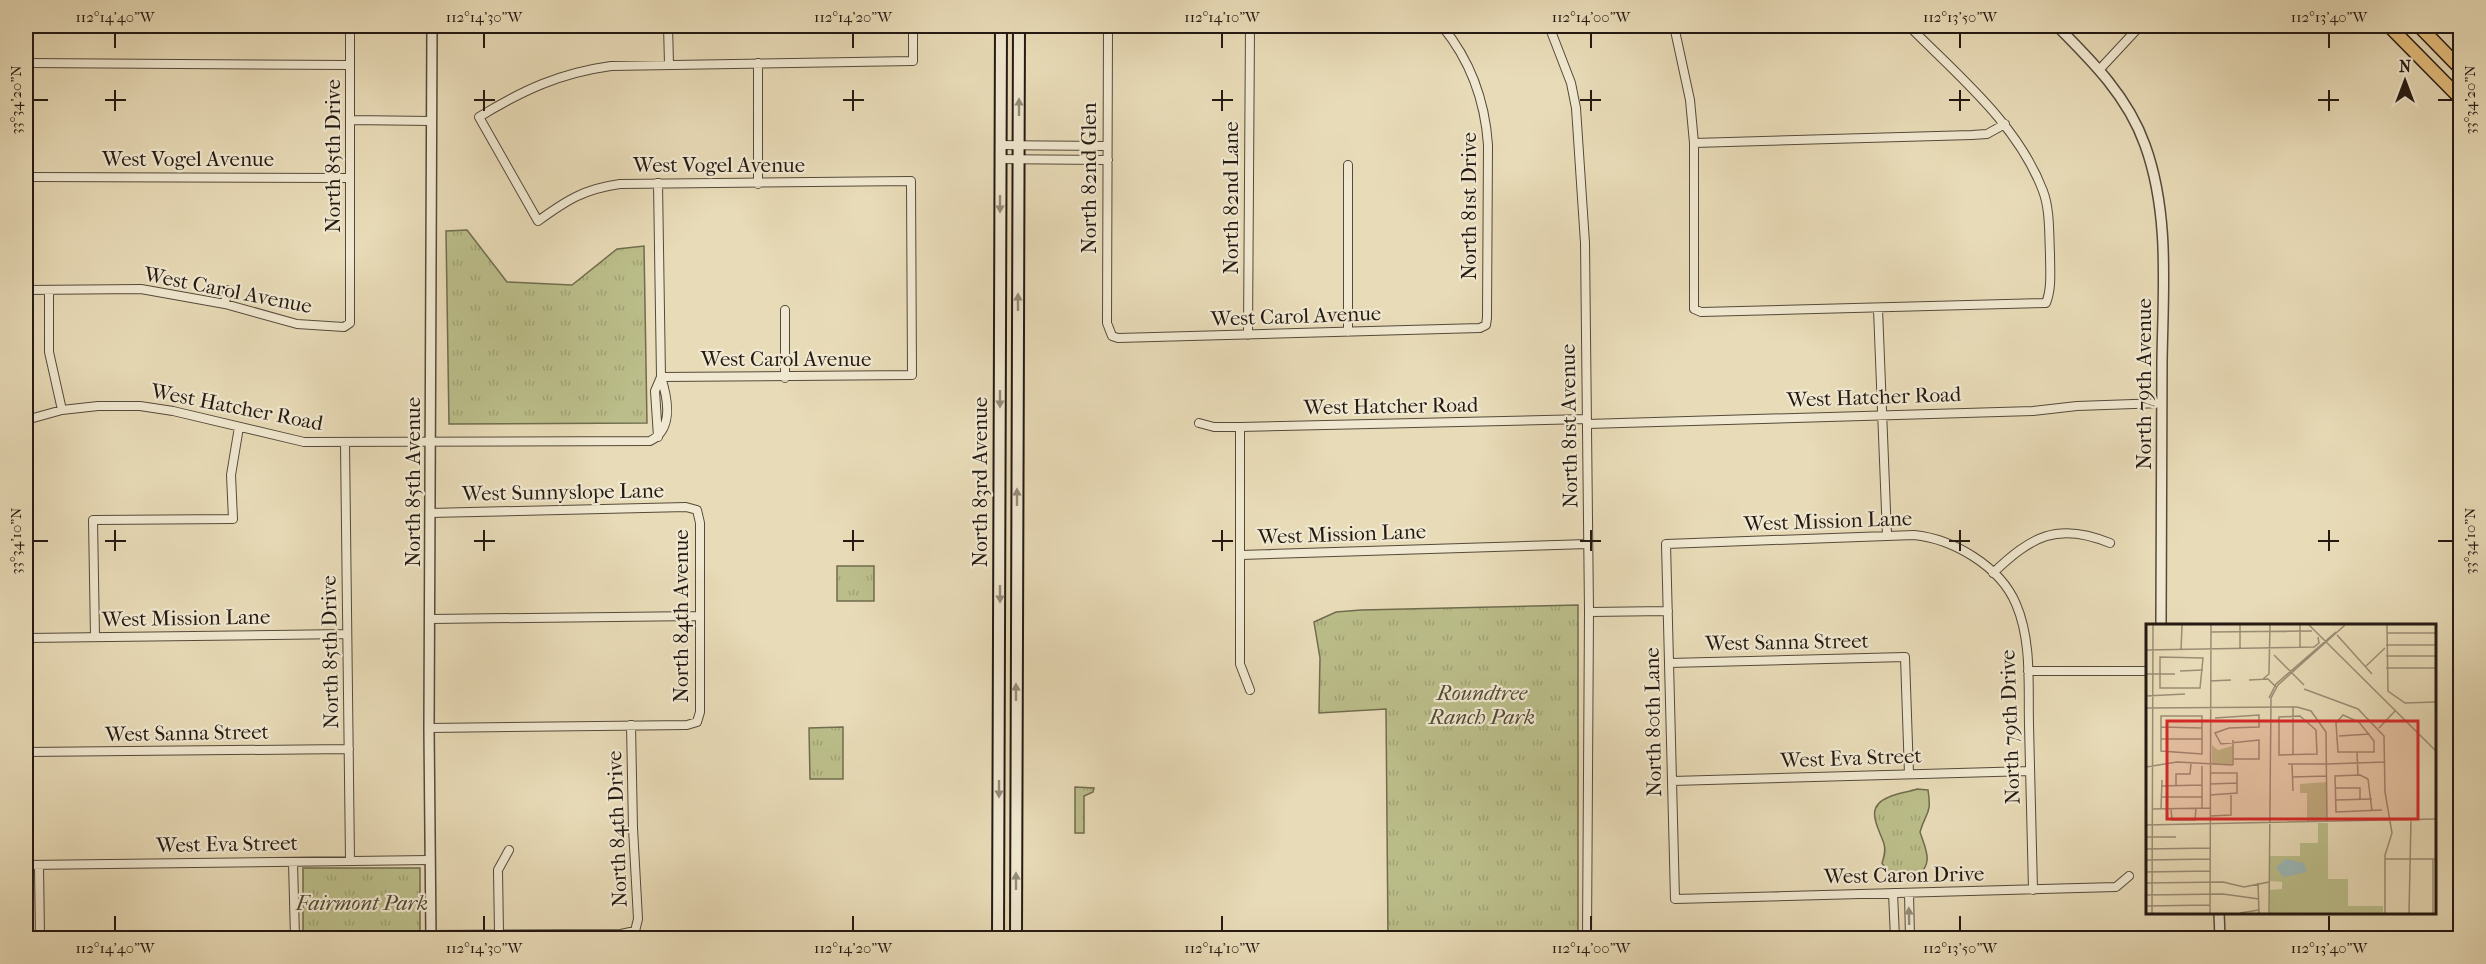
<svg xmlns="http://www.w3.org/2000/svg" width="2486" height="964" viewBox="0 0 2486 964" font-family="'IM FELL French Canon',serif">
<defs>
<pattern id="grass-tufts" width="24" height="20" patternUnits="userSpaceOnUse" patternTransform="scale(1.5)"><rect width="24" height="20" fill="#bbbe8a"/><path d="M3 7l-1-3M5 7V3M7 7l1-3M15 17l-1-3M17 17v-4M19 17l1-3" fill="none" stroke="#a1a376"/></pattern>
</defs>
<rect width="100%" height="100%" fill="#e8dbb7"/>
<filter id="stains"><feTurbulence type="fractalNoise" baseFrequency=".00333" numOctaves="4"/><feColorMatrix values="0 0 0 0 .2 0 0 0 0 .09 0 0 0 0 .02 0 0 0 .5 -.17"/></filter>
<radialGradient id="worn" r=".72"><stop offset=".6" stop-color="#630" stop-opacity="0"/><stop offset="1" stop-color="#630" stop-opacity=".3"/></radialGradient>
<path fill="url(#grass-tufts)" stroke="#706c4e" stroke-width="1.5" d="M467,230L507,282L572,285L617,249L644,246L647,423L449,424L446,231Z
M837,566H874V601H837Z
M1578,605V938H1388L1386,709L1319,713L1320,658L1314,622L1336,612L1361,610Z
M843,727V779H810L809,728Z
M1075,787L1094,788L1093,792L1084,796V833H1075Z
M1917,789L1928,790C1932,815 1926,811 1920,832C1926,851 1934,862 1917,877L1898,876L1888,873L1882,863C1884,857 1886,851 1884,844C1879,828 1863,807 1889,797C1898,793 1908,792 1917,789Z
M303,868H420V938H303Z"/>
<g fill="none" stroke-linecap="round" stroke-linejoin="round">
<path stroke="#6c7876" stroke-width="3" d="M1473,933V938"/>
<g stroke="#554a3b" stroke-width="10">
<path id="minor" d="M668,26L669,64
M1108,26L1107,323L1112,336L1118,338L1480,328L1486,325L1487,318L1488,145C1485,101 1470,60 1442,26
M1549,26L1571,83L1576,108L1585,243L1589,612L1587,938
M1674,26L1690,100L1694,143V309L1701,312L2046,303C2052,288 2050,271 2050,254C2049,234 2050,209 2043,191C2018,124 1957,75 1909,26
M26,63L350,65
M758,63V184
M2100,69L2140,26
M350,120L432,121
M1694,143L1972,135L1987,134L2005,124
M1001,145L1107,146
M1000,159L1108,160
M1348,165V332
M26,177L350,178
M26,290L141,289L225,304L297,324L344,327L350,323V26
M49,290V352L62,410
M225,304L227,290
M1878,309L1887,536
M1248,335L1250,26
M661,377L912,375L911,181L620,184C584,189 567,200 538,221L479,117C523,90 560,73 611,66L913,61V26
M785,378V310
M26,420L62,410L98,406H140L173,411L304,442L650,441C674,429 668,399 661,377L658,183
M1199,423L1214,427H1240L1586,419
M1587,424L2033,411L2077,406L2162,403
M1240,427V664L1250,690
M658,437L655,391L661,377
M345,443L350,861
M1241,555L1588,544
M1993,573C2031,537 2057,521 2110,543
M1589,612L1668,611
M431,619L699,616
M95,637L93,520L233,519L231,475L239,427
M26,638L347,634
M1669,663L1905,657L1909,774
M2028,671H2147
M429,728L687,725L697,722L700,712V523L697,510L686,507L430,513
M26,752L349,749
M1672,781L2030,771
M293,862L295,938
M26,865L430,860
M39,865L40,938
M2033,890C2032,835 2030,780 2029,725C2028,686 2032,641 2016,604C2000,566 1953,539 1914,535L1666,544L1675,899L2116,887L2129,876
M1893,893L1895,938
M1909,893L1910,938
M499,934L498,870L509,850
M431,935L621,934L635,931L638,919L633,828L631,725"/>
</g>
<g stroke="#554a3b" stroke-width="12">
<path id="tertiary" d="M2057,26C2093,62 2128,97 2145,145C2170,214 2163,290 2162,361C2162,449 2161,537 2161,625
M2219,912L2220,938
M431,938L429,728L432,26"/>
</g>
<g stroke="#241912" stroke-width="14">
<path id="secondary" d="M998,938L1001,26
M1016,938L1019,26"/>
</g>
<g stroke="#241912" stroke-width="15">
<path id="trunk" d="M2389,26L2460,98
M2419,26L2460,68"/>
</g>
<use href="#minor" stroke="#f0e8d0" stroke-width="8"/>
<use href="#tertiary" stroke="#f0e8d0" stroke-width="9"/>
<use href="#secondary" stroke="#f0e8d0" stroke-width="10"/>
<use href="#trunk" stroke="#e4be7c" stroke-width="12"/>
<path stroke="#241912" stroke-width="3" stroke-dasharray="10 10" stroke-linecap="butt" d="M2456,26L2460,30"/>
</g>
<defs><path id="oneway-solid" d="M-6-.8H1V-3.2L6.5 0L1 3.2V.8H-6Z" transform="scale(1.5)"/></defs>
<g fill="#948b7a">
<use href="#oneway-solid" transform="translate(1019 107) rotate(-90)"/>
<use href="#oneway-solid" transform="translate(1000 204) rotate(90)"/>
<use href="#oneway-solid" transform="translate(1018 302) rotate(-90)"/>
<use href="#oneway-solid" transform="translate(1000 399) rotate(90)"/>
<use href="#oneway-solid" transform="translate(1017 497) rotate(-90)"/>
<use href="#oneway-solid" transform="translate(1000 594) rotate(90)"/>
<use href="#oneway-solid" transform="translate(1016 692) rotate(-90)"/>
<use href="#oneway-solid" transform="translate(999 789) rotate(90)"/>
<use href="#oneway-solid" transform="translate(1016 881) rotate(-90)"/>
<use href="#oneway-solid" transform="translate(1909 916) rotate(-91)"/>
</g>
<path fill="none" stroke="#241912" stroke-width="2" d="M115,33V48M484,33V48M853,33V48M1222,33V48M1591,33V48M1960,33V48M2329,33V48M115,90V111M484,90V111M853,90V111M1222,90V111M1591,90V111M1960,90V111M2329,90V111M33,100H48M105,100H126M474,100H495M843,100H864M1212,100H1233M1580,100H1601M1949,100H1970M2318,100H2339M2438,100H2453M115,530V551M484,530V551M853,530V551M1222,530V551M1591,530V551M1960,530V551M2329,530V551M33,541H48M105,541H126M474,541H495M843,541H864M1212,541H1233M1580,541H1601M1949,541H1970M2318,541H2339M2438,541H2453M115,916V931M484,916V931M853,916V931M1222,916V931M1591,916V931M1960,916V931M2329,916V931"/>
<g text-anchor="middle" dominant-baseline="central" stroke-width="4.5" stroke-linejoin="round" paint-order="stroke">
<g font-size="21" fill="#241912" stroke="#f0e8d0">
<text transform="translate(333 156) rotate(-90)">North 85th Drive</text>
<text x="188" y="159">West Vogel Avenue</text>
<text x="719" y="165">West Vogel Avenue</text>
<text transform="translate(1089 178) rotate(-90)">North 82nd Glen</text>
<text transform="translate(1231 198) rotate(-90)">North 82nd Lane</text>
<text transform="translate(1469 206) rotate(-90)">North 81st Drive</text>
<text transform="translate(228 290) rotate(11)">West Carol Avenue</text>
<text transform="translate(1296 316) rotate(-2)">West Carol Avenue</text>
<text x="786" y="359">West Carol Avenue</text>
<text transform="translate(2144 384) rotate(-90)">North 79th Avenue</text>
<text transform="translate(1874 397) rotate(-2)">West Hatcher Road</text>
<text transform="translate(1391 406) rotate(-1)">West Hatcher Road</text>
<text transform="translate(237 407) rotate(11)">West Hatcher Road</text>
<text transform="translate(1569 426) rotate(-91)">North 81st Avenue</text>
<text transform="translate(413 482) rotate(-90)">North 85th Avenue</text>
<text transform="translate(980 482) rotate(-90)">North 83rd Avenue</text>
<text transform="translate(563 492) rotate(-1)">West Sunnyslope Lane</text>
<text transform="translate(1828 521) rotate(-2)">West Mission Lane</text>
<text transform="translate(1342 534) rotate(-2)">West Mission Lane</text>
<text transform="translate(681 616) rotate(-90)">North 84th Avenue</text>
<text transform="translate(186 618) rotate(-1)">West Mission Lane</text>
<text transform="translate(1787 642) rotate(-1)">West Sanna Street</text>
<text transform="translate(330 652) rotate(-91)">North 85th Drive</text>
<text transform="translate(1653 722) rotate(-91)">North 80th Lane</text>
<text transform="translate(2010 727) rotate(-92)">North 79th Drive</text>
<text transform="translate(187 733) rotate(-1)">West Sanna Street</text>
<text transform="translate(1851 758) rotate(-2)">West Eva Street</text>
<text transform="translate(617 829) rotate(-92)">North 84th Drive</text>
<text transform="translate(227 844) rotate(-1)">West Eva Street</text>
<text transform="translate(1904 875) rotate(-1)">West Caron Drive</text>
</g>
<g font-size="21" font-style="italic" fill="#514b36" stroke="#f0e8d0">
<text x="1482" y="693">Roundtree<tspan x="1482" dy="24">Ranch Park</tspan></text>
<text x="362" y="903">Fairmont Park</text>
</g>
</g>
<g transform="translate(2146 624)">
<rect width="290" height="290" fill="#e8dbb7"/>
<path d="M66,121L72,126L86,122V140H66ZM180,158V196L161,197V169H154V160ZM172,199H182V255H202V282H237V289H124V266L136,265V258L124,257V232H154V219H172Z" fill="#bbbe8a"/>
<path d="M179,259L190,262L196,271L182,274L180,261L176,273L162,269L169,260Z" fill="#bbbe8a"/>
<path d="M140,235L158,239L161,248L137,253L130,243Z" fill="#9cb8b9"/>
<path fill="none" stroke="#9a8d75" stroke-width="1.5" d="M94,1V24M154,1V23M163,1L290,127M241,1L242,67L259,79L290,78M65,8L166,7M241,9H290M191,11L226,50M240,21H290M0,26L168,23L173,19L172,13M35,26L36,1M128,31L158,61M240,32H290M14,33L57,34L54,64H14ZM219,43L239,24M240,44H290M34,47L57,46M0,50H29M117,55L123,50L124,1M103,56L122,55L130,63M64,57L85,56M158,65L212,85L238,112L239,168L246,209L239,231V289M0,72L39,70M123,74L130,60L190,8M0,84L151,83L165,87L180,108L181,198M15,92H56V130L15,127ZM154,92L170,106L171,130L133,131V93ZM69,94L113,91V103L83,104L69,109L75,120L113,116V135H88M15,103L56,104M233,104L249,87M193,112L224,110M15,115H56M211,128H228V117L213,98L197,91L190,99L192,128H211L212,151M147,131V83M142,140H181M146,140L147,167M181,140L239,138M87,141V116M56,142V184M0,143L31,138L87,141M146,153L181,152M222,155L214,151L189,152L190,188L236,186M222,155L226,187M64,160L91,159M15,162L56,161M30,162V150H44L45,140M190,164H214V176M64,171L91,169V149H64M15,173H56M190,176L226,175M6,185L64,184M15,185L16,156M25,185L26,196H49L50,184M64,192L85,191V171M0,201L290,195M0,213H30M0,225L64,224M239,235H290M0,236L64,235M0,248L64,247M0,259L77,258L98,263L123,258M112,259L113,289M0,271L77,270L113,275M0,282L64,281M6,289L7,1M64,289L65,1M94,289L113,286M123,289L125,74L132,61L199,1M263,289L265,195M287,289V235"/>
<path fill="#d62828" fill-opacity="0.15" stroke="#d62828" stroke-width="3" d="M21,97H272V195H21Z"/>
<rect width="290" height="290" fill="none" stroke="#241912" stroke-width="3"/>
</g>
<rect width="2486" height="964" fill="none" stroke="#e8dbb7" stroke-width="66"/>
<g transform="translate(2405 81)" stroke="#f0e8d0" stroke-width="4.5" paint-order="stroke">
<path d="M0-4.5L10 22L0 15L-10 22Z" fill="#241912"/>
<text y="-9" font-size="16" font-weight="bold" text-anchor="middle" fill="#241912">N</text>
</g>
<rect x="33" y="33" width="2420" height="898" fill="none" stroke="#241912" stroke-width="2"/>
<g font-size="15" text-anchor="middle" fill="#241912">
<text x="115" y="22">112°14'40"W</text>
<text x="484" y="22">112°14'30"W</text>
<text x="853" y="22">112°14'20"W</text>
<text x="1222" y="22">112°14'10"W</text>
<text x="1591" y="22">112°14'00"W</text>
<text x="1960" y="22">112°13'50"W</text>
<text x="2329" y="22">112°13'40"W</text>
<text transform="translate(16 100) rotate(-90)" y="5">33°34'20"N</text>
<text transform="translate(2470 100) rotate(-90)" y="5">33°34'20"N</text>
<text transform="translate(16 541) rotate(-90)" y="5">33°34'10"N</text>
<text transform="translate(2470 541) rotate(-90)" y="5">33°34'10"N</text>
<text x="115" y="953">112°14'40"W</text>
<text x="484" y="953">112°14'30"W</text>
<text x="853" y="953">112°14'20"W</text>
<text x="1222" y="953">112°14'10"W</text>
<text x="1591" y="953">112°14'00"W</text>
<text x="1960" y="953">112°13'50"W</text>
<text x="2329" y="953">112°13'40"W</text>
</g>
<rect width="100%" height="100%" filter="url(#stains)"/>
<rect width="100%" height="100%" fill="url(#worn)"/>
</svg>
